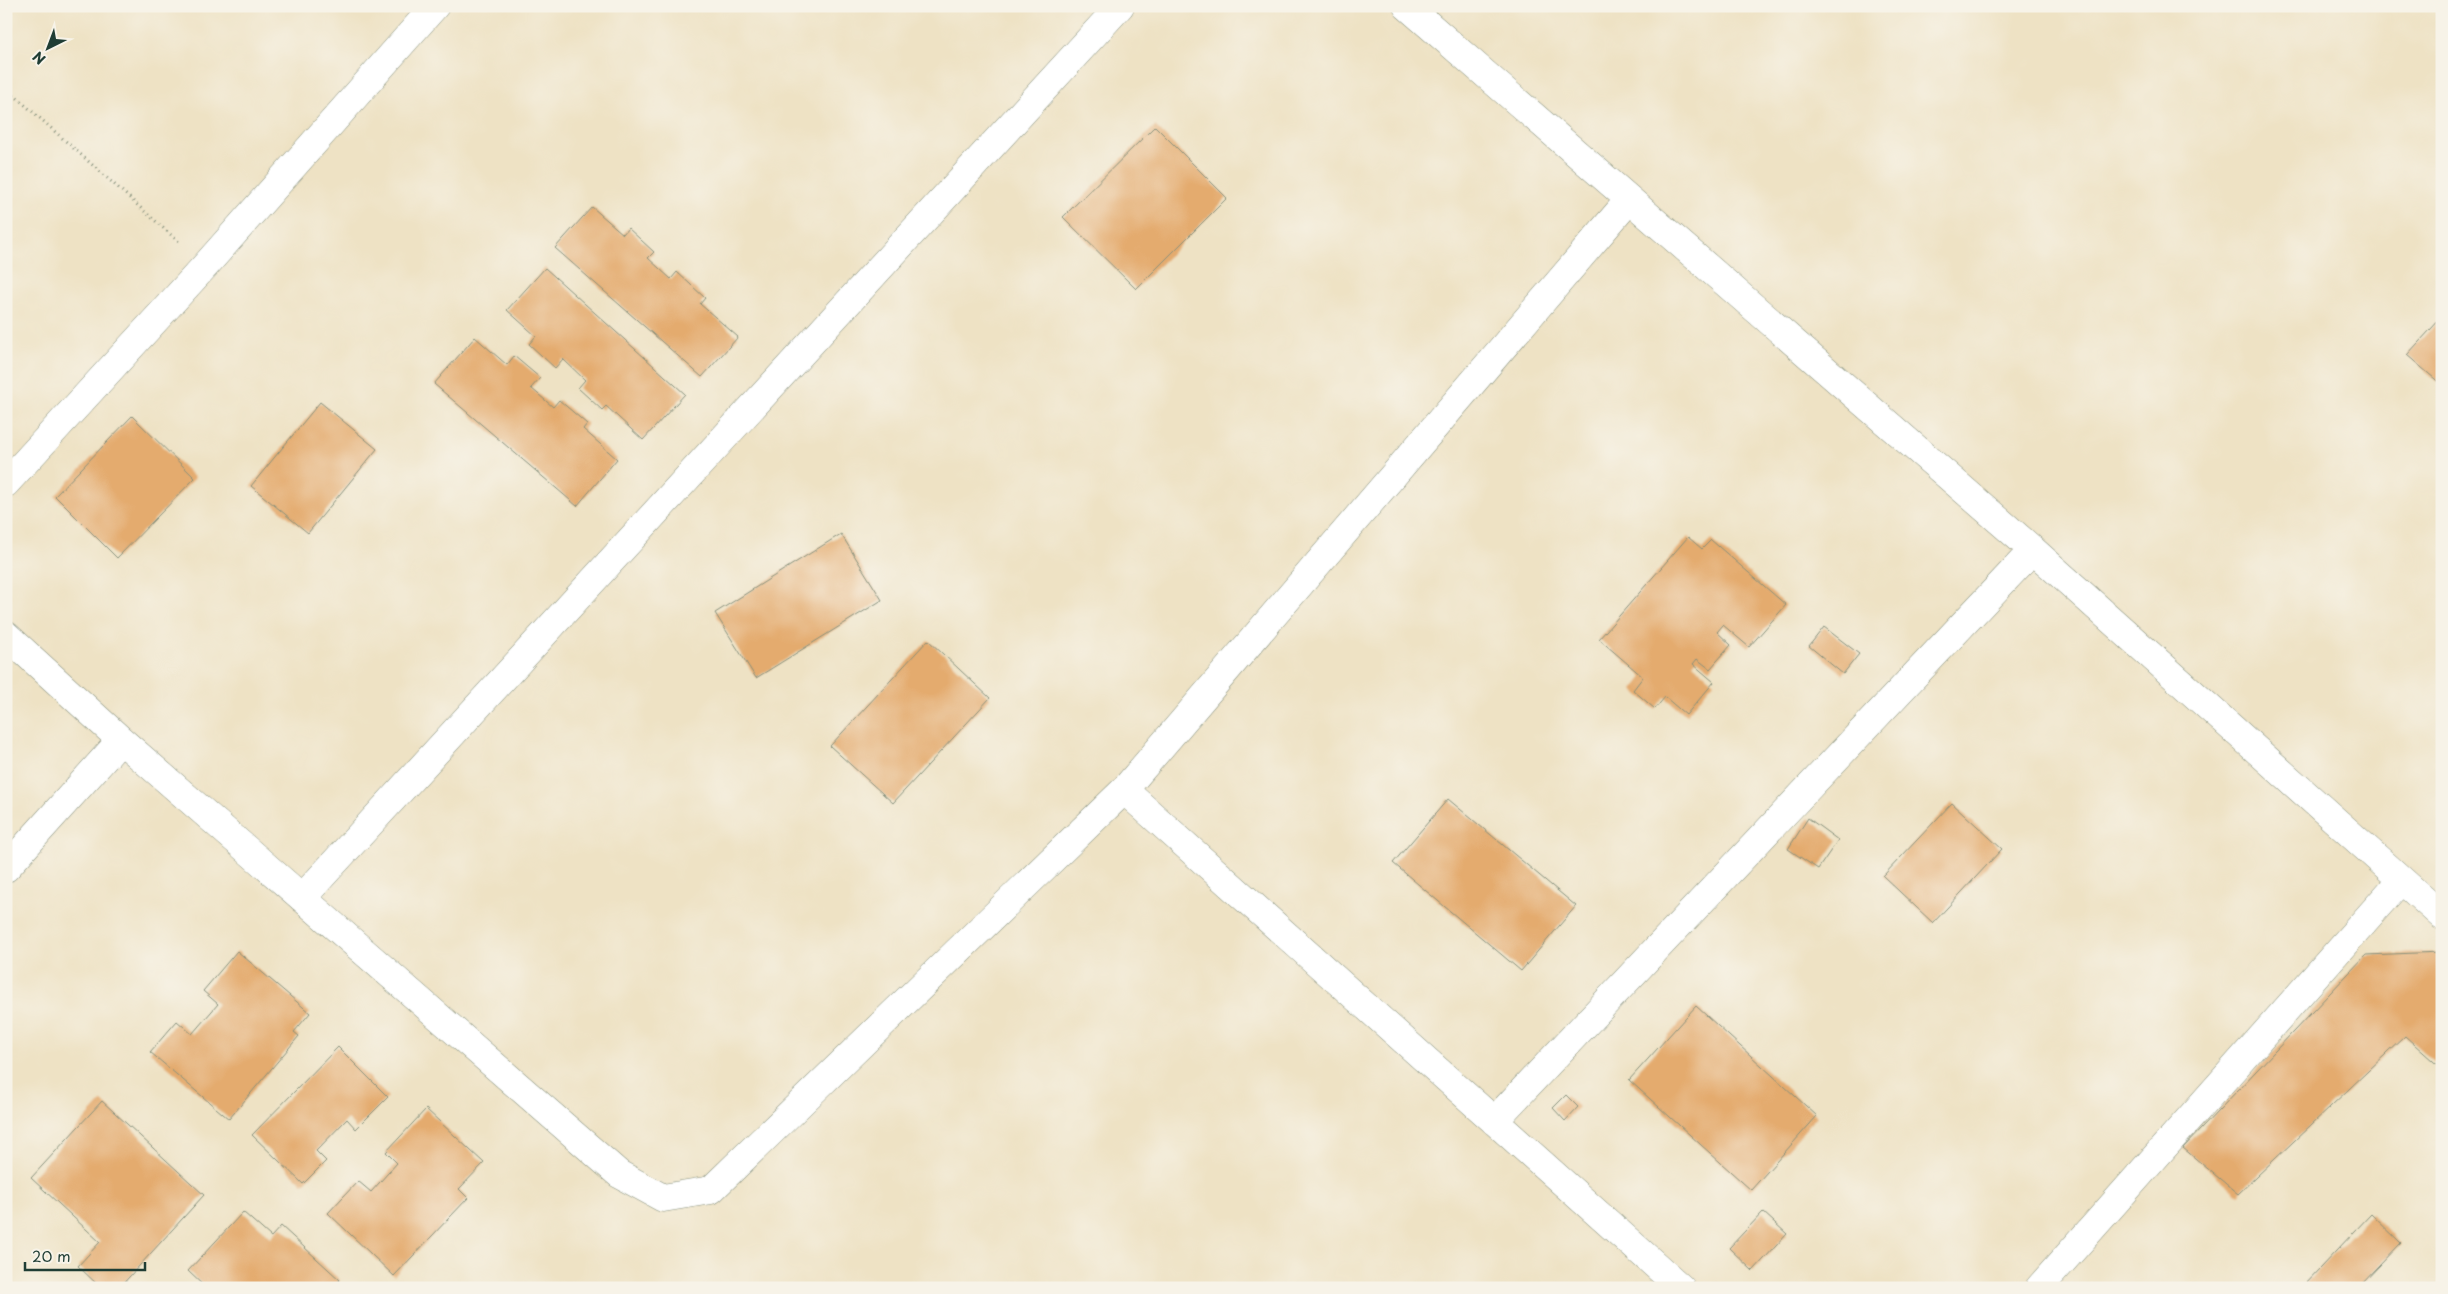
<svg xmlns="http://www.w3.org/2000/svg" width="2448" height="1294" viewBox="0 0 2448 1294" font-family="'Playpen Sans',sans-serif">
<rect width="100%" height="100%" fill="#f7f3e8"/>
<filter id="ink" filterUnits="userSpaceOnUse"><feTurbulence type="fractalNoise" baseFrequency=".02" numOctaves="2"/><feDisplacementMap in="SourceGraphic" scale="10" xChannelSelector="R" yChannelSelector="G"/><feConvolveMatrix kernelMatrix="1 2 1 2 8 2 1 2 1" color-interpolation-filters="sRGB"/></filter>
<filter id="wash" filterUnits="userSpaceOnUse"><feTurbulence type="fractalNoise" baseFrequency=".0096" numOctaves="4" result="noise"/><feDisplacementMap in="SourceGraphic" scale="20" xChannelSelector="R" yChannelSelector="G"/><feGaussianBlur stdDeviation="1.12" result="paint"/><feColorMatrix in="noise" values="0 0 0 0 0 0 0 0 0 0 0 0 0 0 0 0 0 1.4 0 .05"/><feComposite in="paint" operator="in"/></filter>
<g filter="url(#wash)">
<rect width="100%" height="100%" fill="#eee2c4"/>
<g id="blocks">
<path fill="#e4ab6e" d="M1155,126L1227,198L1136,289L1063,217Z
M592,207L623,234L628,228L654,252L648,258L671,279L677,272L705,298L700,304L738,337L702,377L555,248Z
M545,268L685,394L643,440L606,406L602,410L578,388L585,380L563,359L555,368L529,344L536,336L507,310Z
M2442,317V385L2407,355Z
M475,337L507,365L514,356L540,378L531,388L553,407L559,400L587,424L583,429L617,459L577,506L434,384Z
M320,402L377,449L308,533L251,486Z
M132,416L195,478L117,558L55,496Z
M841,534L882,600L756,678L715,613Z
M1688,537L1702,549L1711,540L1786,605L1749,647L1723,625L1717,632L1731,645L1710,669L1697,659L1693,664L1714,682L1686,715L1665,697L1655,709L1633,690L1643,677L1599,639Z
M1824,627L1859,654L1843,674L1809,646Z
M928,640L990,698L893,803L830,746Z
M1448,799L1576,906L1521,971L1393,863Z
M1952,803L2002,849L1933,923L1883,876Z
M1808,818L1838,840L1818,869L1788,849Z
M237,951L310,1013L294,1032L299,1036L229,1119L150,1052L177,1021L192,1034L218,1004L203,991Z
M2442,952V1069L2405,1036L2238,1194L2183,1148L2366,955Z
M1696,1006L1817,1116L1751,1190L1629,1080Z
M338,1047L388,1097L356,1129L347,1119L316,1151L326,1161L303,1184L252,1135Z
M1566,1095L1578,1107L1565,1121L1553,1108Z
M102,1101L204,1195L119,1288H101L78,1266L100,1242L31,1178Z
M426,1109L484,1163L459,1189L468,1198L394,1276L328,1213L358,1181L371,1192L397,1163L386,1152Z
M243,1212L271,1237L281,1226L340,1280L333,1288H206L188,1271Z
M1763,1212L1787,1234L1753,1271L1729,1248Z
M2371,1214L2401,1243L2358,1288H2304L2303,1286Z"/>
</g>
</g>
<g filter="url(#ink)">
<use href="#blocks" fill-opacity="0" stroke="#86907c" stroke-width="1"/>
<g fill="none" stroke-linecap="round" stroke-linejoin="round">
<g stroke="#86907c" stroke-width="29">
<path id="minor" d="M1407,6L2033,550L2442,916
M6,483L205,266L435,6
M6,635L121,740L619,1174L663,1198L711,1190L1124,790L1629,200
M1124,790L1681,1288
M6,868L121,740
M302,898L1120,6
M1494,1121L2033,550
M2039,1288L2401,880"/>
</g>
<path stroke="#86907c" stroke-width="3" stroke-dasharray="1 4" stroke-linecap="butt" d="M6,88L179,242"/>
<use href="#minor" stroke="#fff" stroke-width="28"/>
</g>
</g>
<rect width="2448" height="1294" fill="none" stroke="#f7f3e8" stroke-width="25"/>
<g transform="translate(48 48) rotate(222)" stroke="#f7f3e8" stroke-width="4" paint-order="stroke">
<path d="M0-4L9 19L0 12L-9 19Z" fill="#1f3d34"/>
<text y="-8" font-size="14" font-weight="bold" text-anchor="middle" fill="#1f3d34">N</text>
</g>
<path d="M25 1262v8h120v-8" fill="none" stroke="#1f3d34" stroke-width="2.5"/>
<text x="32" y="1262" font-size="15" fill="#1f3d34" stroke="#f7f3e8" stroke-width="4" paint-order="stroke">20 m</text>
</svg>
